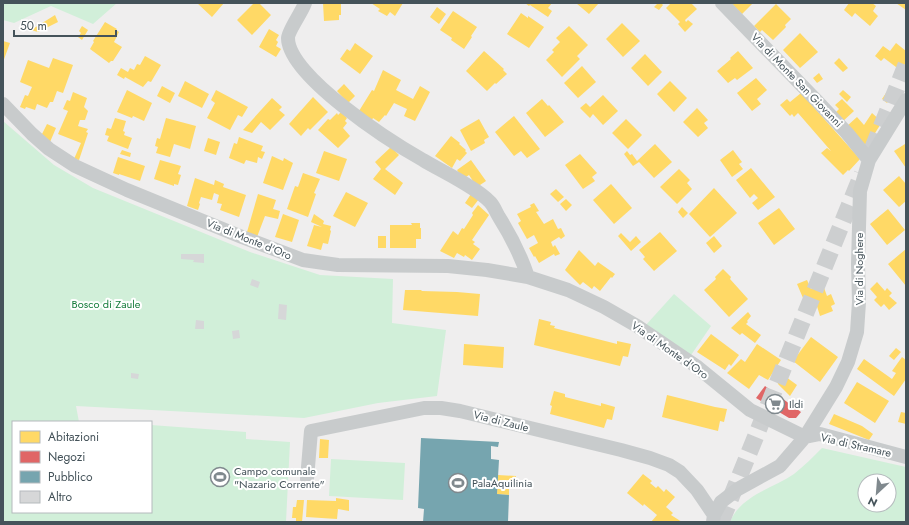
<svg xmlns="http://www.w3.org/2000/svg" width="909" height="525" viewBox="0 0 909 525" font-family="Jost,sans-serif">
<rect width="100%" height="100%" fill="#efeeee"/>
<path fill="#d1efd9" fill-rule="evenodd" d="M3,3H117L93,24L51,6L14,23L3,20Z
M3,121L54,165L93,188L250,252L320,275L393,279L392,323L446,330L437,396L378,403L304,418L76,406L79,422H13V512H151V425L246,432V439L290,442L286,522H3Z
M674,294L711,326L689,358L645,326Z
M822,448L906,467V522H730C741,495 772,489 794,474C804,466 813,457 822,448ZM865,481H889V505H865Z
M331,459L405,463L403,500L329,496Z"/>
<path fill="#ffd966" d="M197,3H224L212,17Z
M254,3H259L271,15L252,35L237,20Z
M323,3H341V15H339V20L324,21Z
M371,3H403L395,16L390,12L387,16L378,11L380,9Z
M525,3H552L548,8L552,11L548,17L530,5L529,6Z
M576,3H599L589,14Z
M658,3H661L663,5L659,10L654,7Z
M671,3H691L697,9L685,20L686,22L688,20L693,24L685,32L678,24L680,22L666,8Z
M731,3H753L742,14Z
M849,3H872L876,6L873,11L878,16L870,26L855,13L852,17L844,10Z
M896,3H906V10Z
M776,4L791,19L785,25L786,27L773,40L762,30L760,32L754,26Z
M437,7L446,14L439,24L430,17Z
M453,11L477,27L471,36L472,37L464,49L451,40L452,38L440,30Z
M521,13L528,18V16L544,27L529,48L507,34Z
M55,15L58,22L38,32L31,30Z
M105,22L117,29L116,30L119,32L114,42L122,47L113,61H111L109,63L90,49L94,42L93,41Z
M622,23L640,41L623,57L606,39Z
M82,26L88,30L82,40L78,37L81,33L79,31Z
M569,26L588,45L577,56L580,59L562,77L546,60L554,52L552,50L560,42L556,38Z
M269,29L279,35L276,40L278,42L276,46L281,49L276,57L259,47Z
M800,33L818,52L800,68L783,50Z
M3,41L10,43L3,62Z
M355,43L373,56L360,74L340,59L347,49L350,51Z
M896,43L906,51V63L900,70L884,58L881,61L875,56L883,46L890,51Z
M484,51L504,69L503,70L507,74L496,84L495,83L487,91L466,71Z
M738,51L753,68L737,80L735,78L728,83L717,71L731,59L730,58Z
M645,54L662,72L648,86L631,68Z
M145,56L161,65L151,82L148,81L143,87L125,77L124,79L117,75L121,68L128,72L130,68L134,70L137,64L140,65Z
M53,58L73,65L63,93L57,91L53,102H50L47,108L37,104L35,110L26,107L25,109L20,107L25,95L28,96L32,87L20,82L28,60L49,68Z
M839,58L848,68L843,72L834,63Z
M582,66L596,82L578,98L564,83Z
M383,70L401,80L396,90L413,99L420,86L430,92L415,121L404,116L407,109L394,103L386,116L385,115L379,122L373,118L372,120L359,111L372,90L374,91Z
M819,73L823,79L817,83L813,78Z
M756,78L767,90L757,99L761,104L752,111L737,93Z
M185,81L209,94L202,108L178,96Z
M670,81L687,98L674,112L657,94Z
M344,84L355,96L348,103L337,91Z
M162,86L175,93L170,103L157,96Z
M127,90L152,103L144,121L133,116L132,118L117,112Z
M216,90L248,107L242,117L238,115L230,130L207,118L215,103L211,100Z
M843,90L851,97L847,102L839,94Z
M73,92L87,98L84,107L88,111L85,120H80L78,126L88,129L86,132L88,133L79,160L74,159L81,143L58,134L68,111L63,109L67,100L70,101Z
M801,93L860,159L849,171L848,170L843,175L821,153L827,148L831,151L798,113L794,117L792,114L790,116L780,105L787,99L790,102Z
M886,93L891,97L887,103L882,99Z
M603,95L618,111L603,125L593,114L590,118L580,108L586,103L590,107Z
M313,97L328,112L310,130L308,128L301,136L289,124Z
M272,98L282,107L279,110L285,115L270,130L261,122L252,133L243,130Z
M542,99L548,106L549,105L564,122L545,137L526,113Z
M842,99L854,111L841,123L833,115L839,109L835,105Z
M697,108L708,120L704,123L708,128L698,137L683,122Z
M341,112L347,118L345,121L347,123L343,128L350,136L338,148L318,130L328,119L330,120L337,113L338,115Z
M872,113L882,122L865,149L847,126L857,117L864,125Z
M514,116L540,149L527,158L521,151L514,156L495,132Z
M115,118L126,121L123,131L125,132L124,135L132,138L128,149L107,141L109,136L105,135L107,128L111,129Z
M166,118L196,126L190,149L174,144L170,157L156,153L158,147L155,146L157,138L160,139Z
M479,119L489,137L484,140L485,143L471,151L460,130Z
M626,119L642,135L628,149L612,133Z
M47,124L56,128L50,142L42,134Z
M451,136L460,143L459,144L466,150L465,151L467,153L460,161L457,159L452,168L435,156Z
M239,137L263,146L261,151L265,152L262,159L258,157L257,163L246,160L244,164L229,158L234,143L237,144Z
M208,138L220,142L216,155L204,151Z
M655,144L672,162L654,178L639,162L633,166L624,154L627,151L630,155L632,154L637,161Z
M905,144L906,146V168L894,151Z
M391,147L399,155L385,169L403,183L395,195L373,179L381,169L375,162Z
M122,150L131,153L130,157L120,154Z
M733,150L742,162L739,164L743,169L732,177L720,160Z
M324,151L347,159L339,181L316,173Z
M580,154L597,173L592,177L595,181L583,189L565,165Z
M272,156L283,161L284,158L293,163L283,190L263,183Z
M118,157L145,166L140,181L119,174V175L113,173Z
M160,160L181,166L178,174L181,175L178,185L174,184V186L154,179Z
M471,160L486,181L477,187L469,175L463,179L457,170Z
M751,168L775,197L758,210L752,203L758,198L754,194L750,198L736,180Z
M679,169L690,180L687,183L692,189L677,204L660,187Z
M303,173L320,179L314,193L316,194L308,217L287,209L295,186L298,187Z
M899,176L906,184V201L899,207L883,190Z
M195,178L214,185L215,180L224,184L223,187L246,195L239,217L220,210L222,204L217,203L219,195L214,193L212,200L201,197L199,203L200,204L198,210L187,206Z
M611,184L632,208L614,224L593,200Z
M714,188L737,213L710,237L689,214Z
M556,189L564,197L558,202L550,194Z
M346,192L368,203L355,227L333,216Z
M258,194L276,200L273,209L280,211L278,219L265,216L257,237L247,232Z
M471,194L479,199L472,208L465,203Z
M566,199L572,205L566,211L560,204Z
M534,203L539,211L536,212L544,224L553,219L558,229L561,228L565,236L561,239L559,237L551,242L553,247L555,245L560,254L555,256L554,254L539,263L535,256L534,257L529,248L538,243L534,235L527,239L518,223L521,221L517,214L531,207L530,205Z
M478,205L489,215L472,240L475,242L473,244L480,249L472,260L465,255L464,257L457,253L454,258L440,251L453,231L458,235L462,228L464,229L473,215L472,213Z
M682,207L688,213L683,218L678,212Z
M779,208L795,229L774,245L758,223Z
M888,209L905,230L887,245L870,224Z
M283,214L299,220L292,242L275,237Z
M314,214L324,221L323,224L331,226L330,230L331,231L328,244L323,243L321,250L307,246L314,225L322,227L311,222Z
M411,223H420V228H421V239H416V248H390V225H412Z
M660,232L677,251L654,271L643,259L645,257L639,250Z
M621,233L630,242L636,236L641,242L631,251L618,236Z
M378,236H386V248H378Z
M714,236L722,246L714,253L706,243Z
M906,249V286L888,264Z
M579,250L595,266L598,262L615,274L612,278L611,277L600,291L594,286L592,289L583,282L580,285L565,270Z
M723,269L731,277L730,279L748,299L729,317L704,290L716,279L715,277Z
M807,280L811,289L823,285L827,296L831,294L835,304L831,306L833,311L820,316L816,303L811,305L807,296L803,298L797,284Z
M877,282L885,291L887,288L892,293L889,296L897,303L889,310L884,304L881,307L874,300L877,297L870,289Z
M405,290H421L422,291L457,292L480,294L478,316L403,310Z
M748,312L751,316L747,321L748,322L746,324L761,335L755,343L742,333L740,335L731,328Z
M539,319L551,322L550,325L555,326L554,328L617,344V341L631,344L628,357L623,356L620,366L534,345Z
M711,334L739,355L731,366L729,364L725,370L697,352Z
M811,337L838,357L820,382L793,361Z
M464,344L504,347L503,368L463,365Z
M757,344L781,360L768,380L759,375L749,389L727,373L741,359L745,362Z
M896,348L901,352L894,360L889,356Z
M902,357L906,360V379L894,396L857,369L864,359L892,379L896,373L892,371Z
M786,377L797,385L790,396L778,384L777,379Z
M857,382L889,401L875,423L844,403Z
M554,391L565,394V397L601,406V403L615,407L612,420L607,419L604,428L550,414L552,406L550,405Z
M667,395L715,407L727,409L724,422L720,421L718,431L662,417Z
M901,412L906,413V424L898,422Z
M834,414L862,426L873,434L869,440L829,424Z
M320,439L329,440L328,458H319Z
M643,474L652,481L650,483L656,488L658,486L664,492L666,489L675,497L666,507L673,513L671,515L682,522H651L657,515L644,504L643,506L627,493Z
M498,475L516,476L515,488H509V495L497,494Z
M336,498L349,500V511L338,509L337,519L306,517L307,500L336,501Z
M297,500H304L302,522H296V518H292L293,507H296Z"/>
<path fill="#e06666" d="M765,386L801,412L796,418H789L756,398Z"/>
<path fill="#76a5af" d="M421,438L499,442L498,447L491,446V459L499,460L497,494L509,495L508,522H423L424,509L418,508Z"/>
<path fill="#d6d7d8" d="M181,254H204V263L193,262L194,260L181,259Z
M252,279L260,282L258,288L250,285Z
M279,304L287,305L286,320L278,319Z
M196,320L204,321V329H195Z
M239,330L240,338L233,339L232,331Z
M131,373L139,374L138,379L131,378Z"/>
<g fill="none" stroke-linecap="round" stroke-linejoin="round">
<path stroke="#cdcfd0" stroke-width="17" stroke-dasharray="17 8" stroke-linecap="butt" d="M872,150L906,65
M721,522L862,174"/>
<path stroke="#c8cbcc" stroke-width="14" d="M305,3C302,12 288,31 288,38C288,76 391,142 423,160C441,171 476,187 490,202C494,206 496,212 499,217C511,236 521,256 528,277
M722,3L816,100L847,133L869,160
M3,104L32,134L49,149L75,166L127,190L242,237L303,260L338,265L448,266L487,270L528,277L568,290L604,307L637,326L696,366L750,410L805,437
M805,437L820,434L906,457
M307,479L311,431L424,408H441L460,411L621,450L650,458L669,465L680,472L697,490L714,515
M713,522L714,515L721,502L738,489L780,466L805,437L836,387L848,362L857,332L859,302L858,264L860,191L869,160L906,100"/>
</g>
<defs>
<g id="supermarket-ring" transform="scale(1)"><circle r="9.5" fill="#fff" stroke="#80898e" stroke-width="1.5"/><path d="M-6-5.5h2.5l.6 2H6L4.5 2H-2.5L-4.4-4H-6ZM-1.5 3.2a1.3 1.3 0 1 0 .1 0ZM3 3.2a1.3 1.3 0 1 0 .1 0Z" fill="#80898e"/></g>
<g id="stadium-ring" transform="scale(1)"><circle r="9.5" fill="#fff" stroke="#80898e" stroke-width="1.5"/><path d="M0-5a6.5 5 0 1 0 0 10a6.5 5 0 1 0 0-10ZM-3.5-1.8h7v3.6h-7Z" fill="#80898e"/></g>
</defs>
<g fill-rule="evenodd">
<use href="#supermarket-ring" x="775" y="404"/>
<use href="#stadium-ring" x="220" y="477"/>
<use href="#stadium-ring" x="458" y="483"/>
</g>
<g text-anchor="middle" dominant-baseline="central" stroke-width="4" stroke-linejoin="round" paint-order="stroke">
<g font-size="11" fill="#45535a" stroke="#fff">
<text transform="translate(797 80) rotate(46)">Via di Monte San Giovanni</text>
<text transform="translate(249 239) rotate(22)">Via di Monte d'Oro</text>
<text transform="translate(859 269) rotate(-90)">Via di Noghere</text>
<text transform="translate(670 350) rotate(35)">Via di Monte d'Oro</text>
<text transform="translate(501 421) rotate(14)">Via di Zaule</text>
<text transform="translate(856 445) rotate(13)">Via di Stramare</text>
</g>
<g font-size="11" fill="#157c3b" stroke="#fff">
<text x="106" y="304">Bosco di Zaule</text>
</g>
<g font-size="11" fill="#45535a" stroke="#fff" text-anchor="start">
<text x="789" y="404">Ildi</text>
<text x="234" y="471">Campo comunale<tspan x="234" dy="13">"Nazario Corrente"</tspan></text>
<text x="472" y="483">PalaAquilinia</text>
</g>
</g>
<rect width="909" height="525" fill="none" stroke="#45535a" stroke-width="8"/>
<rect x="12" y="421" width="140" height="92" fill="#ffffff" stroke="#b5babd"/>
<rect x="20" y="431" width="20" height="12" fill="#ffd966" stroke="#b5babd"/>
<text x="48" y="441" font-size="12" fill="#45535a">Abitazioni</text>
<rect x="20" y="451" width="20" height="12" fill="#e06666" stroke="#b5babd"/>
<text x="48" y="461" font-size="12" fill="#45535a">Negozi</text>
<rect x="20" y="471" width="20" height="12" fill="#76a5af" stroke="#b5babd"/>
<text x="48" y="481" font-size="12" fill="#45535a">Pubblico</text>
<rect x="20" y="491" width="20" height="12" fill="#d6d7d8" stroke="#b5babd"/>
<text x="48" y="501" font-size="12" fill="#45535a">Altro</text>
<g transform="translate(877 493) rotate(206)"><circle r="19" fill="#ffffff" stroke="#b5babd"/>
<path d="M0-3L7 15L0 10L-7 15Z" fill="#80898e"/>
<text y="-6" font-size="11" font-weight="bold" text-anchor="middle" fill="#45535a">N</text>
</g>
<path d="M14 30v6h102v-6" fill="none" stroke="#45535a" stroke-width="2"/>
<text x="20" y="30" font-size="12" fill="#45535a" stroke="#ffffff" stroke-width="3" paint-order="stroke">50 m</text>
</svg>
